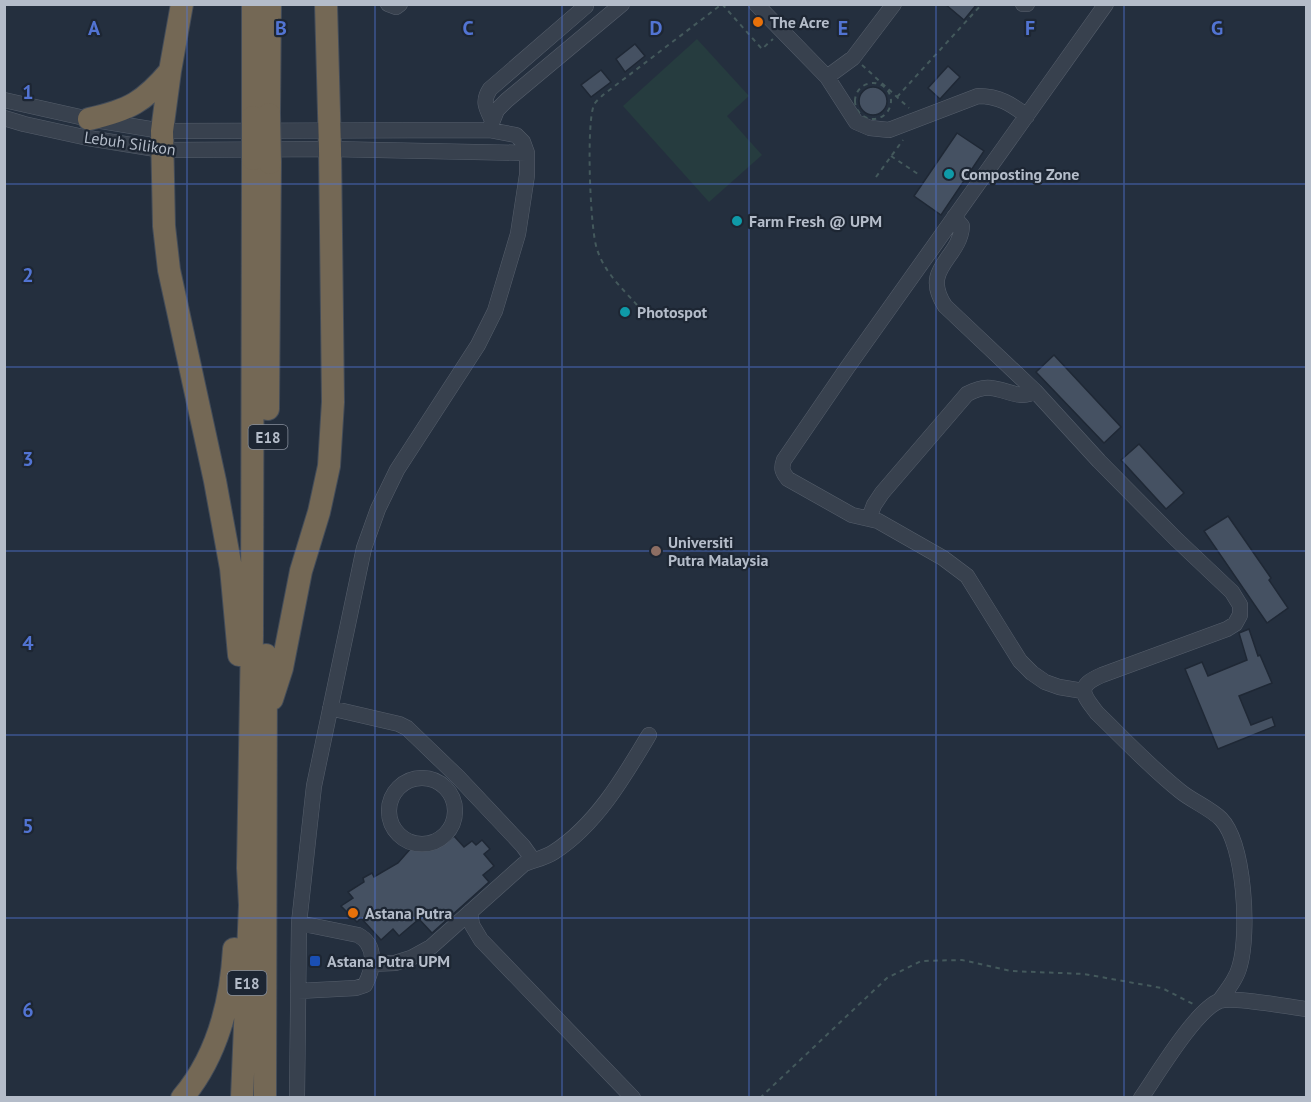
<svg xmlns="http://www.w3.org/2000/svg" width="1311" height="1102" viewBox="0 0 1311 1102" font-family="'PT Sans',sans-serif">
<rect width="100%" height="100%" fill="#242f3e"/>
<path fill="#263c3f" d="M697,39L749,96L727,116L762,155L709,202L623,106Z"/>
<path fill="#455162" stroke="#1f2835" stroke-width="1.5" d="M945,4H977L964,20Z
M635,44L645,56L625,72L616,59Z
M948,66L960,77L940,99L928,88Z
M601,70L611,82L591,97L581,85Z
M859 101a14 14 0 1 1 28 0a14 14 0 1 1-28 0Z
M957,133L984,151L941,215L914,196Z
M1054,355L1121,427L1104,443L1036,372Z
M1139,444L1184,493L1166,509L1121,460Z
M1228,516L1271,578L1269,580L1288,608L1267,623L1204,531Z
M1249,629L1258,656L1260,655L1272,683L1239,696L1251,725L1272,717L1275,726L1218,749L1185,669L1202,662L1208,676L1247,660L1239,633Z
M454,836L464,847L472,841L476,845L482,840L490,849L484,854L494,866L483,875L489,882L432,933L419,919L399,936L393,929L381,940L361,918L357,922L341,906L353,898L348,892L364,882L363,878L372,873L374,877L398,863L412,847H431L447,842Z"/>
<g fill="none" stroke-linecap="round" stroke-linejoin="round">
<g stroke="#565f6c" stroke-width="16">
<path id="minor" d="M388,4L396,7L400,4
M756,4L827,77L856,122L870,128L889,130L978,96C999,96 1011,104 1027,116
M1023,4H1027
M827,77L853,58L894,4
M4,100L89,119L162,131L489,130L516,135L523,142L527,153V175L518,234L495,311L478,345L397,470L378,509L364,548L314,786L299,923L297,1098
M4,118L24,124L88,138L162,150L330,149L527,153
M492,120C486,108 482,101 490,89L586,6
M489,130L497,110L507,100L622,4
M954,217L962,226C960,259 920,268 945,306L1035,391L1099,461L1176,539L1232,592L1240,605V615L1235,624L1227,629L1102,675C1076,686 1082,694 1097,713C1124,739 1150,767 1180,791C1192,801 1210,808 1221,819C1245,844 1249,933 1240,965C1237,978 1228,989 1220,1000
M869,518L874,505L882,493L967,394C975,390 982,387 991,388C1006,389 1021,401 1035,391
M1083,691L1059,687L1045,682L1032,673L1020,661L967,576L943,558L878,521L852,515L788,479C782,472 781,468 784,460L847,368L1106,4
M330,708L399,724L407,728L458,777L523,846L533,860
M389 811a33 33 0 1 1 66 0a33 33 0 1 1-66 0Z
M470,912L472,925L481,940L633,1098
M371,964L395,963L411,958L431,947L524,864C534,860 545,858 554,852C596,825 624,777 649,735
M298,991L356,988L365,985C374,968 377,945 358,935L299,923
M1141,1098C1157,1075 1195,1011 1219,1001C1233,996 1289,1007 1306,1009"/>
</g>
<g stroke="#434c59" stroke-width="24">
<path id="highway" d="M182,4L170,71L162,131L164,226L169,270L215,481L231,568L239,655
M253,4V117
M269,114L270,4
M89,119C129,110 144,102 170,71
M268,409L270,163
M272,699L282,668L301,571L319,512L329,466L333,402L330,149L326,4
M182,1098C217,1057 231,1001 234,949
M242,1098L250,905L248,868L252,635L253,159
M265,1098L266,655"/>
</g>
<path stroke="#44595c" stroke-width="2" stroke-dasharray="4.5 4.5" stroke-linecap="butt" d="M862,65L909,108
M855 101a18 18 0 1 1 36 0a18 18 0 1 1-36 0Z
M897,97L982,4
M891,156L918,174
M876,177L903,140
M637,305C622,288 604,272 597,249C590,230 586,122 594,105C595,102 600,98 603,95L722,4L762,49L773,39
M760,1098L887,978L921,961L962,960L1011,971L1084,974L1162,988L1193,1004"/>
<use href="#minor" stroke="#38414e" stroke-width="15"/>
<use href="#highway" stroke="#746855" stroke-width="22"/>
<g stroke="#434c59" stroke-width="24" stroke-linecap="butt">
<path id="highway-bridge" d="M269,114L270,163
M253,159V117"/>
</g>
<use href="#highway-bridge" stroke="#746855" stroke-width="22"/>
</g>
<path fill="none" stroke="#5274d3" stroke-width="1.5" stroke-opacity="0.55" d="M187,4V1098M375,4V1098M562,4V1098M749,4V1098M936,4V1098M1124,4V1098M4,184H1306M4,367H1306M4,551H1306M4,735H1306M4,918H1306"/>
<g fill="#e8710a" stroke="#1d2633" stroke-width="2">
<circle cx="758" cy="22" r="6"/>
<circle cx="353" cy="913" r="6"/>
</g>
<g fill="#0f9aa8" stroke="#1d2633" stroke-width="2">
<circle cx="949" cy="174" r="6"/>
<circle cx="737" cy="221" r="6"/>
<circle cx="625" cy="312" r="6"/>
</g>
<circle fill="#8d6e63" stroke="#1d2633" stroke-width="2" cx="656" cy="551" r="6"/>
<rect fill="#1a4fb4" stroke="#1d2633" stroke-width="2" x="309" y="955" width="12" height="12" rx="3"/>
<g text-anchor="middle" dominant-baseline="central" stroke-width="4.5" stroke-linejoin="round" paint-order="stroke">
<g fill="#1d2633" stroke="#878f9c" stroke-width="1.5">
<rect x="248.5" y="425" width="39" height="24" rx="4.5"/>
<rect x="227.5" y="971" width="39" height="24" rx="4.5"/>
</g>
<g font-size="15" font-weight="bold" fill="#b4bcc9">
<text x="268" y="437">E18</text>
<text x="247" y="983">E18</text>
</g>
<g font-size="16" font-weight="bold" fill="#b4bcc9" stroke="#1d2633" text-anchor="start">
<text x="770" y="22">The Acre</text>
<text x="961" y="174">Composting Zone</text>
<text x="749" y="221">Farm Fresh @ UPM</text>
<text x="637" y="312">Photospot</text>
<text x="668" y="542">Universiti<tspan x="668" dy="18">Putra Malaysia</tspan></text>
<text x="365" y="913">Astana Putra</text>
<text x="327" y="961">Astana Putra UPM</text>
</g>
<g font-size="16" fill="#b4bcc9" stroke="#1d2633">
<text transform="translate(130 143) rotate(8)">Lebuh Silikon</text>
</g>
</g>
<g font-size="20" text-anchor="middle" font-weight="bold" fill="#5274d3" stroke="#1d2633" stroke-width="4.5" stroke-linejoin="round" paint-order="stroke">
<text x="94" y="35">A</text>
<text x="281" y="35">B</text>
<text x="468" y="35">C</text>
<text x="656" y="35">D</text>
<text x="843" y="35">E</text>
<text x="1030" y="35">F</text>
<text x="1217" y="35">G</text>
<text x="28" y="99">1</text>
<text x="28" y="282">2</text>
<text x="28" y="466">3</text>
<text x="28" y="650">4</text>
<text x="28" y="833">5</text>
<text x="28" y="1017">6</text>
</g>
<rect width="1311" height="1102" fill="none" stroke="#b4bcc9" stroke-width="12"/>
</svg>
